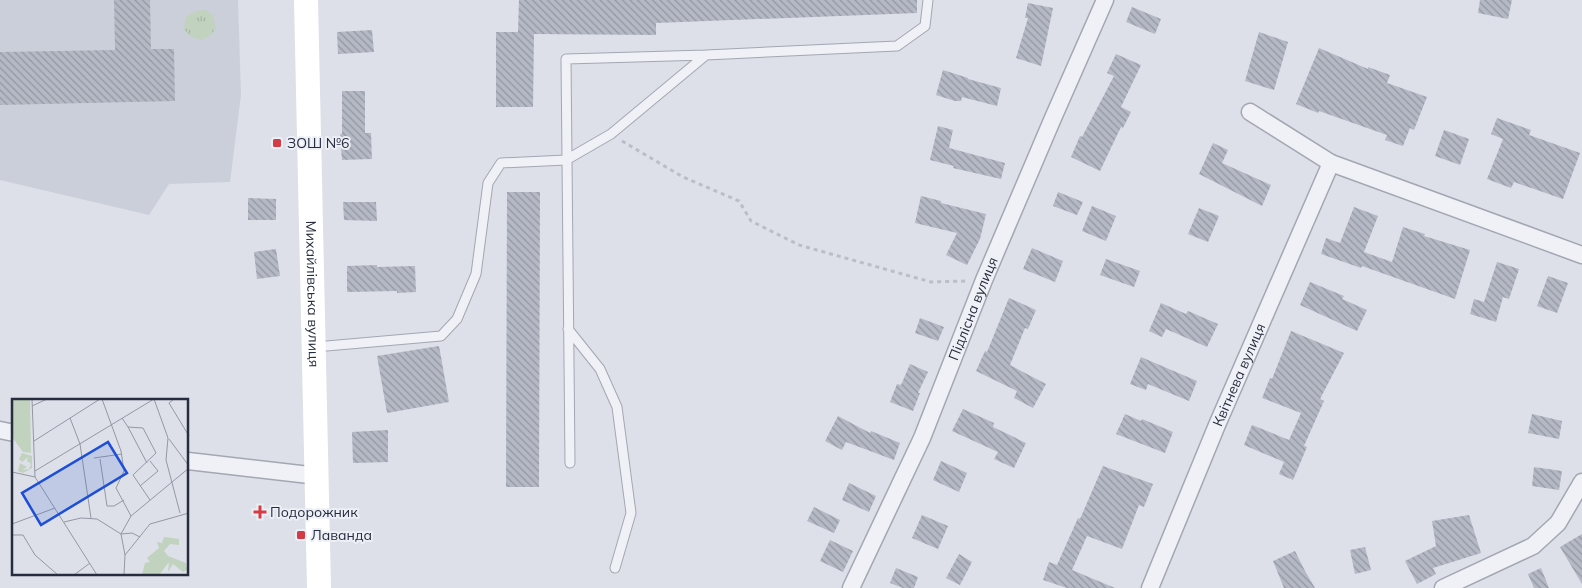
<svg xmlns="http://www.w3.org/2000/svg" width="1582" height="588" viewBox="0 0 1582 588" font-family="Mulish,sans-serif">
<defs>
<pattern id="grass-tufts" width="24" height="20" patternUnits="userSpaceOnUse" patternTransform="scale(1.25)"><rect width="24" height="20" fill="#c1d2be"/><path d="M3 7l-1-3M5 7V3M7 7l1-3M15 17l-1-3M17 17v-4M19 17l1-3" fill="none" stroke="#a6b5a4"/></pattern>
<pattern id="building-back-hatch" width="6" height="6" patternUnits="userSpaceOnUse" patternTransform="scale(1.25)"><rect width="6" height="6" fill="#b4b9c5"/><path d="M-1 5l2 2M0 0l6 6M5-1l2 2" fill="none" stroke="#9297a1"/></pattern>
</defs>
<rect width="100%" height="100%" fill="#dde0e8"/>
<path fill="#cbcfda" d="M0,0H238L241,95L230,182L169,184L149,215L0,180Z"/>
<path fill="url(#grass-tufts)" d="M206,10L213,16L216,28L211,35L202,40L191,37L184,29L186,17L195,11Z"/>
<path fill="url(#building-back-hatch)" d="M114,0H150L151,49H174L175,101L0,105V52L115,50Z
M519,0H917V13L656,23V35L534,34L533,107H496V32H518Z
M1480,0H1512L1508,19L1478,13Z
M1028,3L1053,8L1041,66L1016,58L1028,18H1025Z
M1132,7L1161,19L1155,34L1126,22Z
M372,30L374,52L338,54L337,32Z
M1259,32L1288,42L1274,90L1245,81Z
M1319,48L1368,69V67L1390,75L1387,83L1427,97L1414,130L1410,128L1403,146L1385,140L1387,135L1319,111L1318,113L1296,104Z
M1116,54L1141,65L1121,107L1131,112L1123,128L1121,127L1100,171L1071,157L1080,136L1082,137L1114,76L1107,73Z
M943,70L968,78V79L1001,88L997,106L962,97L961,101H955L936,95Z
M342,91H365V133H371L372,159L342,160L340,134H342Z
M1497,118L1531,130L1529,135L1580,153L1563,199L1514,182L1511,188L1487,179L1503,139L1491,134Z
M938,126L953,130L949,148L1005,163L1001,179L953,168L954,166L930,160Z
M1444,130L1469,139L1460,165L1435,156Z
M1213,143L1228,150L1222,163L1271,185L1262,206L1199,174Z
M507,192H540L539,487H506Z
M1058,192L1083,202L1077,215L1053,206Z
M921,196L941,201V203L986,214L980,239L967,265L946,255L957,233L915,223Z
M248,198L276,199V220H248Z
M343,202H376L377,221L344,220Z
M1092,206L1116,216L1106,241L1082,231Z
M1354,207L1378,216L1364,252L1392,262L1403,227L1425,234L1424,236L1470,250L1455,299L1362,266L1361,268L1321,254L1326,238L1340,243Z
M1199,208L1219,216L1208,242L1188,234Z
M1032,248L1063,261L1055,282L1023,269Z
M276,249L280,276L257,279L254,252Z
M1106,259L1140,271L1134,287L1100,275Z
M1497,262L1519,269L1509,299L1503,297L1496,322L1470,314L1474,299L1484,302Z
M377,265V267L415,266L416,292L397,293V291L347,292V266Z
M1548,276L1568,283L1557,313L1537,306Z
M1310,282L1344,296L1342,299L1367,310L1357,331L1300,305Z
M1009,298L1036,310L1028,329L1025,328L1010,365L1046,384L1033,408L1014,398L1017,391L976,371L985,351L987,352Z
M1161,303L1186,314L1188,311L1218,324L1207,347L1166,329L1162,337L1149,331Z
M920,318L944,327L938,341L915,333Z
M1291,331L1344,353L1320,399L1324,401L1304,446L1307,447L1293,480L1279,474L1284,462L1244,445L1252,425L1289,440L1301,413L1262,398L1270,378L1272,379Z
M439,346L449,402L387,413L377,356Z
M1141,357L1197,381L1189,401L1148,384L1146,390L1130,384Z
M910,364L928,372L918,393H920L913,411L890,402L897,384L901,385Z
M963,409L994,423L993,427L1026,443L1014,468L994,459L998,452L952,431Z
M1125,414L1141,421L1142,419L1173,432L1165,453L1116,434Z
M1532,414L1562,421L1559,439L1528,433Z
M838,416L870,433L871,431L900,443L894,460L846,442L842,450L825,441Z
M388,430V462L353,463L352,432Z
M941,461L967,473L959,492L933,480Z
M1103,466L1153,484L1144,507L1139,505L1122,549L1087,536L1072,570L1115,588H1067L1043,580L1049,562L1057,565L1078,518L1080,519Z
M1534,467L1562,471L1559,490L1532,486Z
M849,483L876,496L869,512L842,500Z
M814,507L840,520L834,533L807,521Z
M922,515L948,526L938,549L912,538Z
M1469,515L1481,553L1433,568L1436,574L1417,584L1405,561L1436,546L1432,521Z
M1582,534V584L1560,547Z
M830,540L853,551L843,572L820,561Z
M1365,547L1371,570L1355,574L1350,550Z
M1295,551L1305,571L1315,588H1284L1273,561Z
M959,554L972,562L960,585L946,578Z
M896,568L918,577L914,588H903L890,583Z
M1541,568L1549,588H1534L1528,574Z"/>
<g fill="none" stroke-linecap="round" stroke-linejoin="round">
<g stroke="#a2a7b2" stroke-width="11">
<path id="lane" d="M568,329L600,369L617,407L631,513L615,568
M315,347L441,336L457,319L476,274L488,183L501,163L566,160L611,134L706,55L897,46L925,26L928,0
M570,463L566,59L706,55"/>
</g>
<g stroke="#a2a7b2" stroke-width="19">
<g id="street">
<path d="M1250,112L1331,163L1582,255"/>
<path d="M0,430L14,433"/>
<path d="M188,461L318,476"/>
<path id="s1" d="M851,588L922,438L984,280L1053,118L1105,0"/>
<path id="s2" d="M1150,588L1217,425L1331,163"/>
<path d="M1443,588L1533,546L1558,523L1582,482"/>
</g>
</g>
<path stroke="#bbbec6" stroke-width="3" stroke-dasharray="4 4" stroke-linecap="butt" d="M622,141L683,177L739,201L751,221L799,245L931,282L966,281"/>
<use href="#lane" stroke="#f0f1f6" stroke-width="9"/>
<use href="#street" stroke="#f0f1f6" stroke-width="16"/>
<path stroke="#fff" stroke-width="24" id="s3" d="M306,0L319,588"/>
</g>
<g fill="#d33c45" stroke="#eceff5" stroke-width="2">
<rect x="272" y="138" width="10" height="10" rx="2.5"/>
<path d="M257.5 504.5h5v5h5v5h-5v5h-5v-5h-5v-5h5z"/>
<rect x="296" y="530" width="10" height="10" rx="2.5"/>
</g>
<g text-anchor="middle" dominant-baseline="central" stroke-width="4" stroke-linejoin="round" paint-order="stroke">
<g font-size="14" fill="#262d3f" stroke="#eceff5" text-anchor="start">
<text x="287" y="143">ЗОШ №6</text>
<text x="270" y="512">Подорожник</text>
<text x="311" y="535">Лаванда</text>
</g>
<g font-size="14" fill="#262d3f" stroke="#eceff5">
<text stroke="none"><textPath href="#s3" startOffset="294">Михайлівська вулиця</textPath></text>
<text stroke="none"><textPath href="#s1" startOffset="305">Підлісна вулиця</textPath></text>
<text stroke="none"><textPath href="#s2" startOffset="231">Квітнева вулиця</textPath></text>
</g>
</g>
<g transform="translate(12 399)">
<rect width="176" height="176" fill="#dde0e8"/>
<path d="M10,54L20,57V69L11,74L6,72L8,64L15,68L10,71L17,70L19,65L15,62L16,58L10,63L7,60Z" fill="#c1d2be"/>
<path d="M0,0H18L19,54L11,53L0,38ZM152,138L167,140V146L158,145L152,152L156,157L174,164L175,171L171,173L161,165L156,173L157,163L147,176H130L133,164L138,163L135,159L147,149L145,143L150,144Z" fill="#c1d2be"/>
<path fill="none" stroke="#9498a4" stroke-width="1" d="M20,0L23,78L85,176M90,0L109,52L112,72L104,89L119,117M142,0L156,39L154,61L168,114M162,0L157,4L177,37M20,7L35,0M58,19L68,45L79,119M110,19L116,28L131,29L144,54L121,76L138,101M116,28L135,64M157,40L177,67M22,42L88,0M82,59L110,55M88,60L95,107H102L112,101M23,72L142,0M0,73L23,78M128,87L146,72L138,62M52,123L69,119L85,120L109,135M0,125L43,109M109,135L119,117L177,69M109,135L113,156L112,176M109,135L120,134L128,138M0,136H11L23,156L46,176M113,156L138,125L177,114M62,176L78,164"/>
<path fill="#1d4ed8" fill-opacity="0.15" stroke="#1d4ed8" stroke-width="2.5" d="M96,43L115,74L29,126L10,94Z"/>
<rect width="176" height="176" fill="none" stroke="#262d3f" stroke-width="2.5"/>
</g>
</svg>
